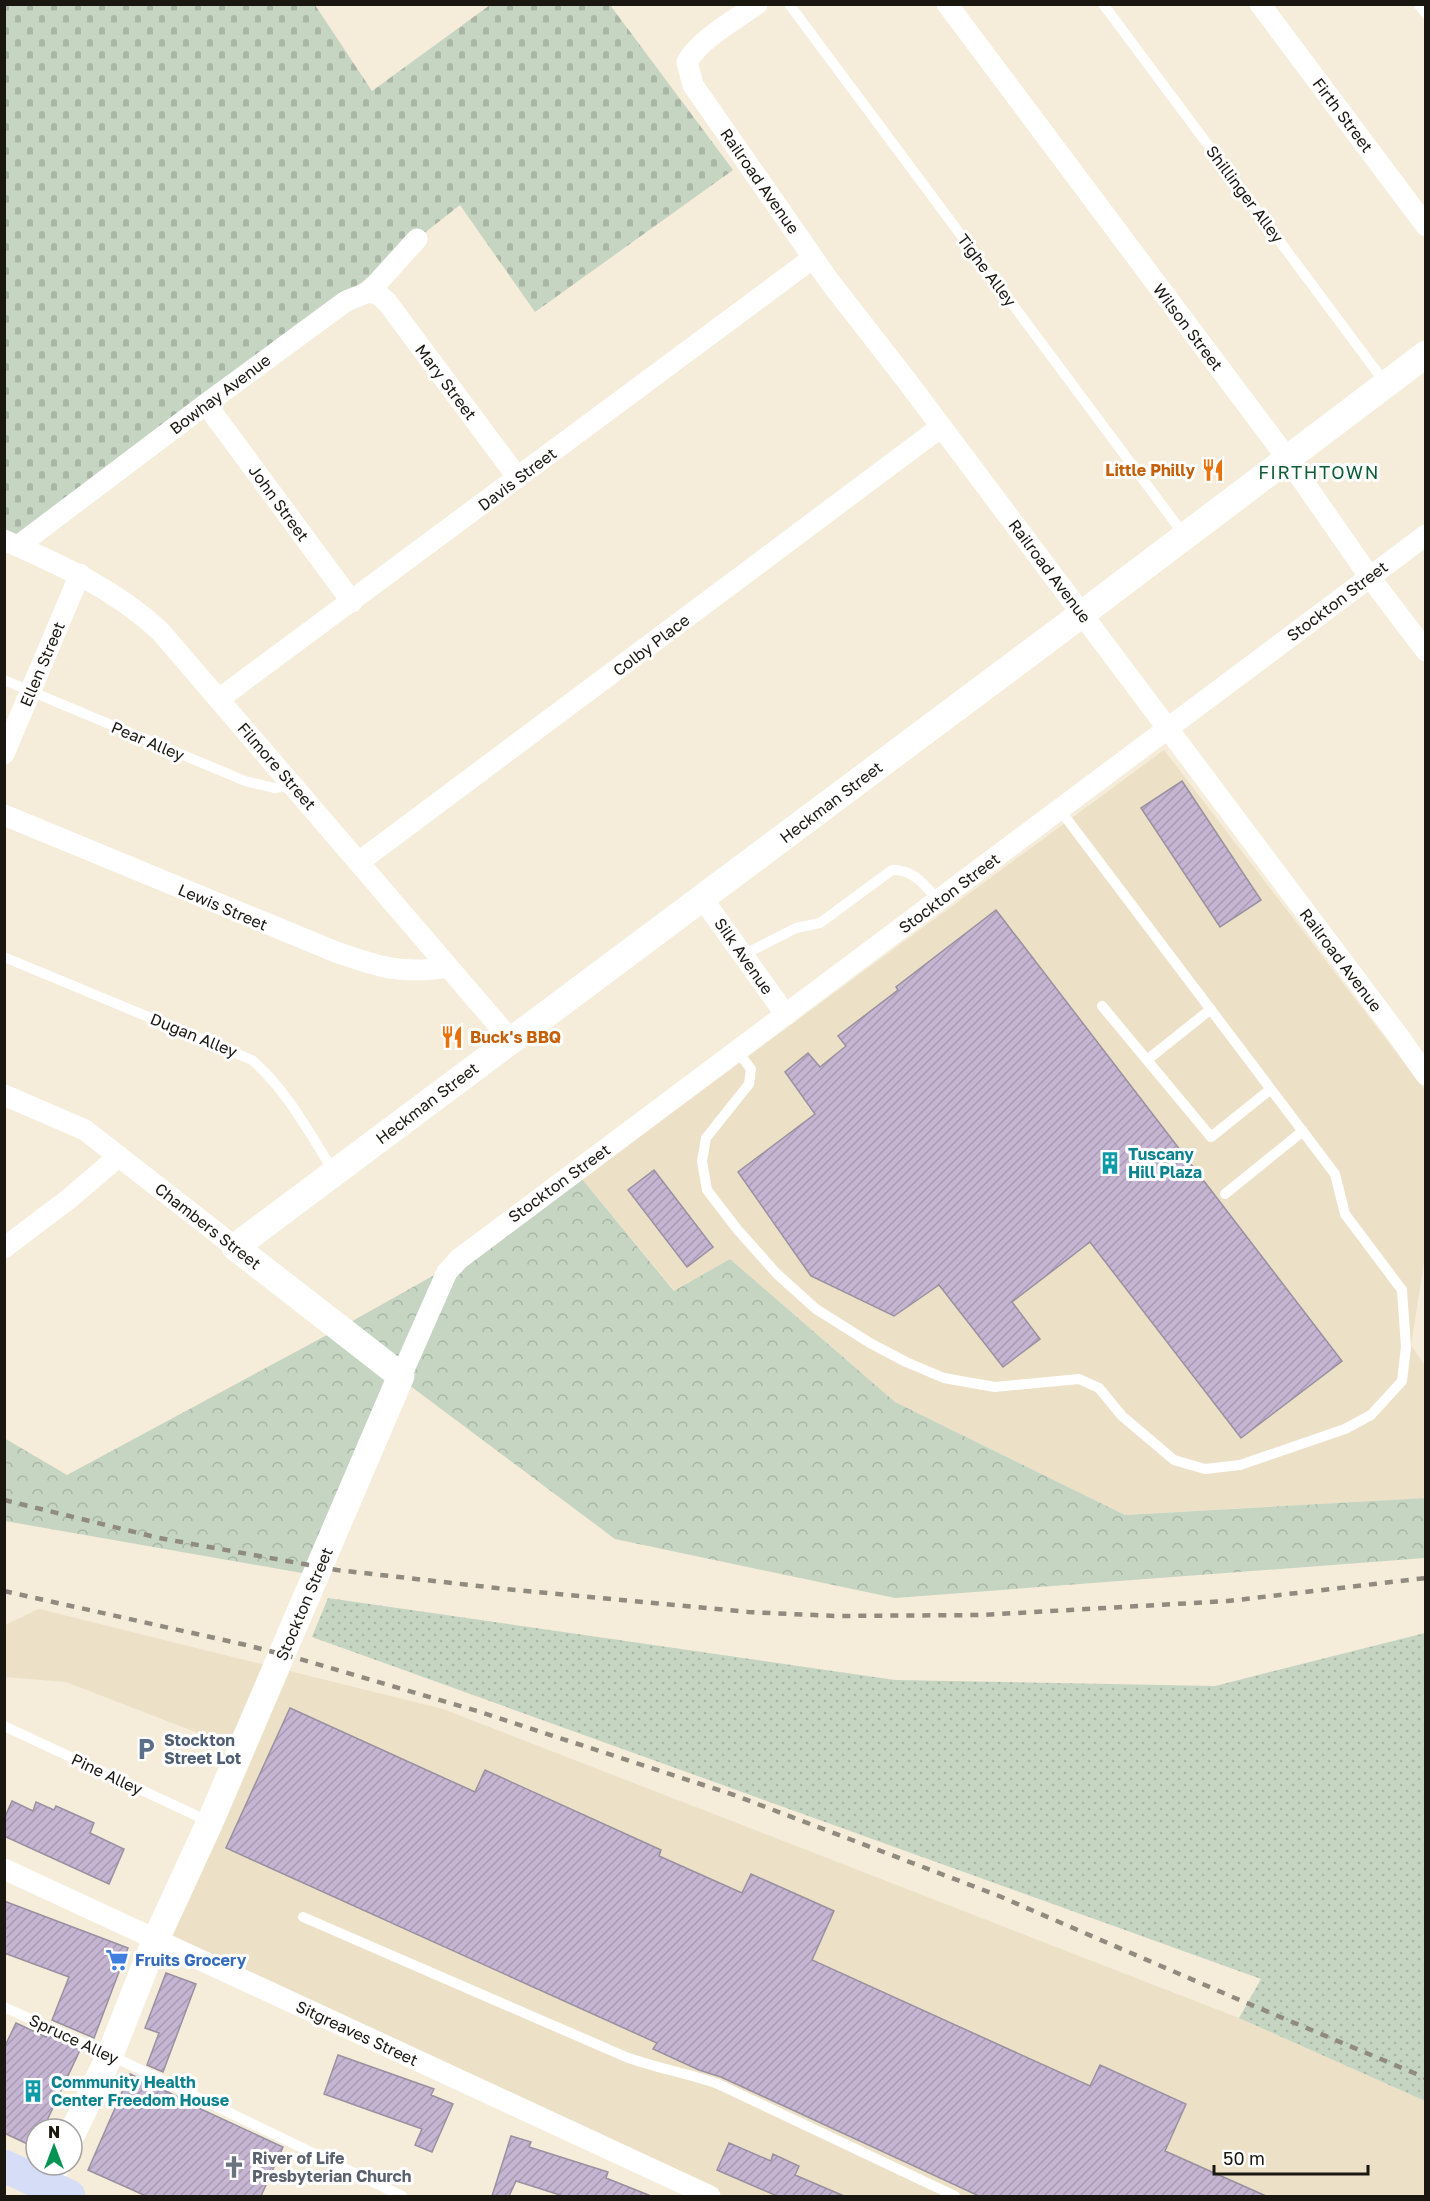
<svg xmlns="http://www.w3.org/2000/svg" width="1430" height="2201" viewBox="0 0 1430 2201" font-family="'Golos Text',sans-serif">
<defs>
<pattern id="grass-dots" width="8" height="8" patternUnits="userSpaceOnUse" patternTransform="scale(1.5)"><rect width="8" height="8" fill="#c5d5c2"/><path d="M2 2h.1M6 6h.1" fill="none" stroke="#a9b6a6" stroke-width="1.8" stroke-linecap="round"/></pattern>
<pattern id="forest-crowns" width="20" height="18" patternUnits="userSpaceOnUse" patternTransform="scale(1.5)"><rect width="20" height="18" fill="#c5d5c2"/><path d="M2 6a3 3 0 1 1 6 0M12 15a3 3 0 1 1 6 0" fill="none" stroke="#a9b6a6"/></pattern>
<pattern id="cemetery-stones" width="16" height="16" patternUnits="userSpaceOnUse" patternTransform="scale(1.5)"><rect width="16" height="16" fill="#c5d5c2"/><path d="M2 7V4a2 2 0 0 1 4 0v3zM10 15v-3a2 2 0 0 1 4 0v3z" fill="#a9b6a6"/></pattern>
<pattern id="building-hatch" width="6" height="6" patternUnits="userSpaceOnUse" patternTransform="scale(1.5)"><rect width="6" height="6" fill="#c5b5d2"/><path d="M-1 1l2-2M0 6l6-6M5 7l2-2" fill="none" stroke="#a99bb3"/></pattern>
</defs>
<rect width="100%" height="100%" fill="#f5ecda"/>
<path fill="#ece0c7" d="M1164,750L1425,1090V1256L1411,1345L1425,1366V1494L1423,1498L1125,1515L895,1402L730,1259L675,1291L582,1179Z
M39,1609L443,1709L1239,2018L1425,2101V2196H699L152,1948L242,1750L66,1682L5,1677V1625Z"/>
<path fill="url(#grass-dots)" d="M328,1598L895,1680L1215,1686L1425,1633V2101L1239,2018L1261,1979L312,1637Z"/>
<path fill="url(#forest-crowns)" d="M582,1179L674,1291L730,1259L895,1402L1125,1515L1425,1498V1558L895,1598L615,1539L401,1379L319,1576L5,1521L4,1438L67,1475L340,1328L445,1269Z"/>
<path fill="url(#cemetery-stones)" d="M4,5H315L372,91L490,5H610L733,170L535,312L460,205L28,544L4,534Z"/>
<path fill="url(#building-hatch)" stroke="#9990a0" stroke-width="1.5" d="M1182,781L1261,900L1220,927L1141,808Z
M996,910L1342,1361L1241,1438L1090,1242L1012,1302L1040,1339L1003,1367L939,1285L894,1316L811,1276L738,1172L815,1114L785,1072L808,1053L820,1067L846,1046L838,1036L898,990L896,987Z
M654,1170L713,1247L687,1267L628,1190Z
M290,1708L475,1792L485,1770L661,1850L659,1856L742,1893L751,1874L834,1911L812,1960L1090,2086L1100,2065L1186,2104L1165,2151L1266,2196H979L721,2077L699,2070L653,2049L657,2043L226,1848Z
M12,1801L33,1811L36,1802L54,1810L56,1806L94,1823L90,1833L124,1849L109,1884L4,1836V1819Z
M4,1901L128,1948L94,2038L52,2020L69,1977L4,1953Z
M166,1973L196,1984L163,2072L147,2065L159,2033L145,2028Z
M16,2023L46,2037L47,2035L80,2050L43,2129H36V2148L4,2133V2048Z
M338,2055L434,2089L431,2095L453,2104L432,2152L415,2145L422,2129L324,2094Z
M130,2074L193,2104L192,2105L283,2147L261,2196H146L88,2170Z
M511,2136L531,2142L529,2147L608,2172L606,2178L651,2196H563L516,2181L509,2196H492Z
M729,2143L771,2161L773,2154L799,2166L795,2175L844,2196H777L717,2170Z"/>
<g fill="none" stroke-linecap="round" stroke-linejoin="round">
<path stroke="#fff" stroke-width="10" d="M789,4L1185,536
M1103,4L1386,384
M1418,4L1426,14
M4,680L245,781L274,788L292,786
M743,955L796,928L820,923L892,870C914,869 925,886 939,901
M4,957L252,1060C287,1090 310,1134 334,1172
M1102,1006L1211,1137L1271,1089
M737,1051L751,1069L749,1084L706,1138L702,1161L707,1190L737,1229L777,1274L816,1309L870,1343L906,1362L944,1378L995,1387L1079,1379L1099,1388L1122,1416L1174,1460L1205,1469L1240,1465L1345,1429L1371,1415L1402,1381L1406,1347L1402,1290L1345,1214L1335,1174L1060,810
M1147,1060L1211,1009
M1225,1194L1303,1131
M4,1726L210,1822
M303,1917L626,2057C656,2068 687,2073 718,2084L955,2196
M4,2007L110,2055L402,2196"/>
<path stroke="#fff" stroke-width="21" d="M757,4C735,20 700,39 687,62L693,85L830,282L907,381L1400,1038L1426,1075
M947,4L1287,458L1369,576L1426,651
M1260,4L1426,226
M369,292L379,295L387,302L518,478
M206,404L352,602
M4,540C62,566 112,587 160,631L511,1040
M18,546L206,404L346,301L369,292L417,239
M219,699L813,258
M4,754L80,574
M4,815L336,952C379,967 402,975 448,967
M359,862L941,427
M702,898L786,1015
M4,1095L85,1130L235,1247
M4,1248L70,1198L119,1156
M401,1376L447,1272L459,1259L1426,535
M4,1869L710,2196"/>
<path stroke="#fff" stroke-width="27" d="M72,2134L110,2055L156,1939L210,1822L401,1376L235,1247L1082,614L1426,354
M47,2186L57,2165"/>
<path stroke="#d6ddf6" stroke-width="33" d="M4,2166L69,2196"/>
<path stroke="#918a7e" stroke-width="4.5" stroke-dasharray="8 8" stroke-linecap="butt" d="M4,1500L159,1538L337,1570L505,1589L748,1612L835,1616L981,1615L1228,1601L1426,1578
M4,1591L246,1645L300,1659L477,1711L734,1795L999,1896L1235,1998L1426,2078"/>
</g>
<defs>
<g id="restaurant-bare" transform="scale(1.8)"><path d="M-5-6h1v4h1v-4h1v4h1v-4h1v5L-1.5 .5V6h-2V.5L-5-1ZM5-6V6H3V1.5H1.5Q1.5-4 5-6Z" fill="#e8710a" stroke="#fff" stroke-width="2.5" paint-order="stroke"/></g>
<g id="building-bare" transform="scale(1.8)"><path d="M-4-6H4V6H1V3H-1V6H-4ZM-2.5-4.3h1.7v1.8h-1.7ZM.8-4.3h1.7v1.8H.8ZM-2.5-1h1.7V.8h-1.7ZM.8-1h1.7V.8H.8Z" fill="#0f9aa8" stroke="#fff" stroke-width="2.5" paint-order="stroke"/></g>
<g id="parking-bare" transform="scale(1.8)"><path d="M-3.5-5.5H1a3.5 3.5 0 0 1 0 7H-1V5.5H-3.5ZM-1-3.4V-.6H.8a1.4 1.4 0 0 0 0-2.8Z" fill="#5c6f8a" stroke="#fff" stroke-width="2.5" paint-order="stroke"/></g>
<g id="supermarket-bare" transform="scale(1.8)"><path d="M-6-5.5h2.5l.6 2H6L4.5 2H-2.5L-4.4-4H-6ZM-1.5 3.2a1.3 1.3 0 1 0 .1 0ZM3 3.2a1.3 1.3 0 1 0 .1 0Z" fill="#3f7fe0" stroke="#fff" stroke-width="2.5" paint-order="stroke"/></g>
<g id="church-bare" transform="scale(1.8)"><path d="M-1.2-6h2.4v3.5h3.3v2.4h-3.3V6h-2.4V-.1h-3.3v-2.4h3.3Z" fill="#6b7280" stroke="#fff" stroke-width="2.5" paint-order="stroke"/></g>
</defs>
<g fill-rule="evenodd">
<use href="#restaurant-bare" x="1213" y="470"/>
<use href="#restaurant-bare" x="452" y="1037"/>
<use href="#building-bare" x="1110" y="1163"/>
<use href="#parking-bare" x="146" y="1749"/>
<use href="#supermarket-bare" x="117" y="1960"/>
<use href="#building-bare" x="33" y="2091"/>
<use href="#church-bare" x="234" y="2167"/>
</g>
<g text-anchor="middle" dominant-baseline="central" stroke-width="6" stroke-linejoin="round" paint-order="stroke">
<g font-size="16" fill="#1a1711" stroke="#fff">
<text transform="translate(1343 115) rotate(53)">Firth Street</text>
<text transform="translate(760 181) rotate(55)">Railroad Avenue</text>
<text transform="translate(1245 194) rotate(53)">Shillinger Alley</text>
<text transform="translate(987 270) rotate(53)">Tighe Alley</text>
<text transform="translate(1188 327) rotate(53)">Wilson Street</text>
<text transform="translate(446 382) rotate(53)">Mary Street</text>
<text transform="translate(220 394) rotate(-37)">Bowhay Avenue</text>
<text transform="translate(517 479) rotate(-37)">Davis Street</text>
<text transform="translate(279 503) rotate(54)">John Street</text>
<text transform="translate(1050 571) rotate(53)">Railroad Avenue</text>
<text transform="translate(1337 601) rotate(-37)">Stockton Street</text>
<text transform="translate(651 645) rotate(-37)">Colby Place</text>
<text transform="translate(42 664) rotate(-67)">Ellen Street</text>
<text transform="translate(148 741) rotate(23)">Pear Alley</text>
<text transform="translate(277 766) rotate(49)">Filmore Street</text>
<text transform="translate(831 802) rotate(-37)">Heckman Street</text>
<text transform="translate(949 893) rotate(-37)">Stockton Street</text>
<text transform="translate(223 907) rotate(23)">Lewis Street</text>
<text transform="translate(744 956) rotate(55)">Silk Avenue</text>
<text transform="translate(1341 960) rotate(53)">Railroad Avenue</text>
<text transform="translate(194 1035) rotate(22)">Dugan Alley</text>
<text transform="translate(427 1103) rotate(-37)">Heckman Street</text>
<text transform="translate(559 1183) rotate(-36)">Stockton Street</text>
<text transform="translate(208 1226) rotate(38)">Chambers Street</text>
<text transform="translate(304 1604) rotate(-67)">Stockton Street</text>
<text transform="translate(107 1774) rotate(25)">Pine Alley</text>
<text transform="translate(357 2033) rotate(25)">Sitgreaves Street</text>
<text transform="translate(74 2039) rotate(25)">Spruce Alley</text>
</g>
<g font-size="16" font-weight="bold" fill="#c56008" stroke="#fff" text-anchor="end">
<text x="1195" y="470">Little Philly</text>
<text x="470" y="1037" text-anchor="start">Buck's BBQ</text>
</g>
<g font-size="16" font-weight="bold" fill="#0d838f" stroke="#fff" text-anchor="start">
<text x="1128" y="1154">Tuscany<tspan x="1128" dy="18">Hill Plaza</tspan></text>
<text x="51" y="2082">Community Health<tspan x="51" dy="18">Center Freedom House</tspan></text>
</g>
<g font-size="16" font-weight="bold" fill="#4e5e75" stroke="#fff" text-anchor="start">
<text x="164" y="1740">Stockton<tspan x="164" dy="18">Street Lot</tspan></text>
</g>
<g font-size="16" font-weight="bold" fill="#366cbe" stroke="#fff" text-anchor="start">
<text x="135" y="1960">Fruits Grocery</text>
</g>
<g font-size="16" font-weight="bold" fill="#5b616d" stroke="#fff" text-anchor="start">
<text x="252" y="2158">River of Life<tspan x="252" dy="18">Presbyterian Church</tspan></text>
</g>
<g font-size="18" letter-spacing="1.5" fill="#0d5e35" stroke="#fff">
<text x="1319" y="472">FIRTHTOWN</text>
</g>
</g>
<rect width="1430" height="2201" fill="none" stroke="#1a1711" stroke-width="12"/>
<g transform="translate(54 2147)"><circle r="28" fill="#ffffff" stroke="#a3a2a0" stroke-width="1.5"/>
<path d="M0-4.5L10 22L0 15L-10 22Z" fill="#049353"/>
<text y="-9" font-size="16" font-weight="bold" text-anchor="middle" fill="#1a1711">N</text>
</g>
<path d="M1214 2165v9h154v-9" fill="none" stroke="#1a1711" stroke-width="3"/>
<text x="1223" y="2165" font-size="18" fill="#1a1711" stroke="#ffffff" stroke-width="4.5" paint-order="stroke">50 m</text>
</svg>
